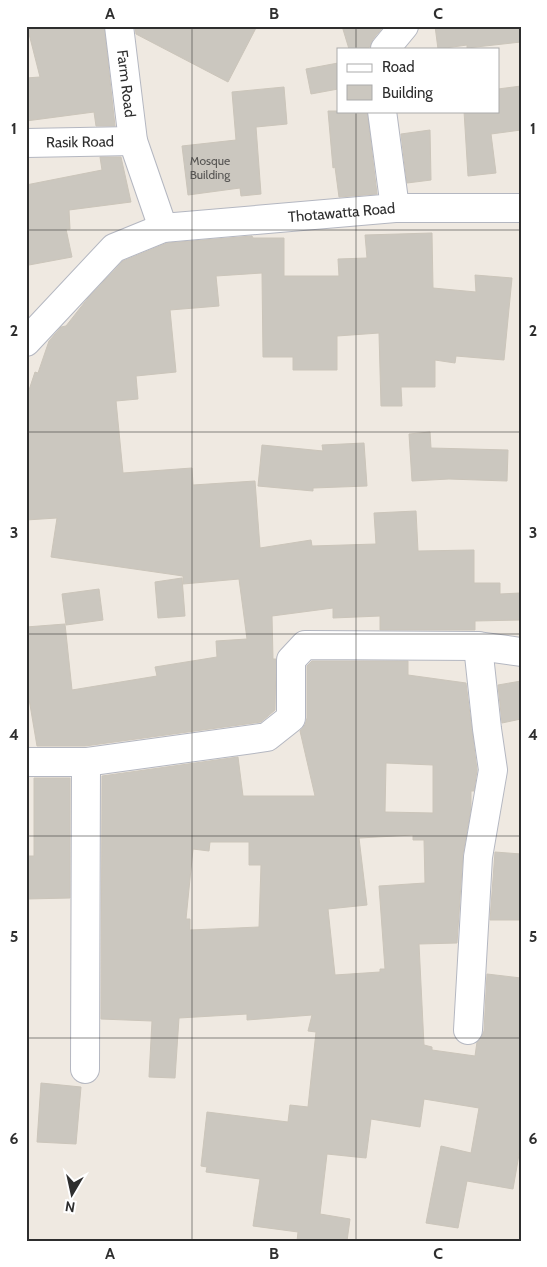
<svg xmlns="http://www.w3.org/2000/svg" width="547" height="1267" viewBox="0 0 547 1267" font-family="Cabin,sans-serif">
<rect width="100%" height="100%" fill="#efe9e1"/>
<path fill="#cbc7bf" stroke="#cbc5ba" fill-rule="evenodd" d="M27,26H104L115,126H96L94,112L26,121V78L40,77Z
M135,26H257L228,82L136,34Z
M342,26H384L373,39L370,47L363,49H349Z
M435,26H521V42L467,48V45L438,49Z
M338,63V89L311,94L306,69Z
M521,86V130L491,134L496,173L468,176L464,111H498V89Z
M284,87L287,124L256,127L261,194L241,196L240,188L188,195L182,146L236,140L232,92Z
M328,111H367L377,194L339,197L335,167L333,168Z
M430,130L431,180L407,183L401,134Z
M100,157H121L131,202L69,210L70,229H66L72,257L29,265L26,249V185L102,170Z
M432,233L433,288L476,292L475,275L512,278L504,360L456,356L455,363L435,360V387H401L402,406H381L379,333L337,336V370H293V357H263L262,273L216,276L219,306L170,310L176,372L136,376L138,399L116,401L123,473L192,468L193,485L255,481L260,548L311,540L312,546L376,544L374,513L416,511L418,551L474,550V583H500V594L520,593L521,620L475,621V630H380V616L333,618V608L272,616L273,659H276L275,710L261,722L85,746H37L28,693H26V627L65,624L72,690L157,676L155,667L217,657L216,641L247,639L239,579L183,584V576L51,557L57,518L26,520V399L35,372L38,373L49,341L61,327L66,326L88,298L123,261L167,243L252,236L253,238H284V276H339L338,259L367,258L365,235Z
M430,432L431,448L508,450L507,481L449,479L412,481L409,434Z
M364,443L367,486L313,488V491L258,486L262,445L323,451L322,445Z
M182,578L185,616L158,618L155,582Z
M99,589L103,620L66,625L62,594Z
M312,661H408V675L466,683L477,770L474,791H471V808L463,854L457,943L419,944L424,1045L432,1047V1050L475,1056L477,1042L481,1038L484,1031L487,974L521,978V1143L513,1189L467,1181L458,1228L426,1223L441,1146L471,1153L479,1108L424,1099L420,1127L371,1119L366,1158L327,1154L320,1214L350,1219L347,1241H297L298,1232L253,1226L260,1179L206,1172L207,1167L201,1166L207,1112L288,1122L290,1105L308,1107L316,1032L308,1031L312,1015L247,1020V1014L179,1018L175,1078L149,1077L152,1021L101,1019L102,776L238,757L243,796H315L300,731L305,725L307,718V666ZM386,763L433,765V813L385,812ZM413,835V840H424L425,883L379,886L385,969H380V972L335,975L328,909L367,905L359,838ZM210,842H249V865H261L259,927L190,930V919H186L193,849L209,851Z
M521,681V719L502,723L498,685Z
M34,778H70V898L26,899V856H34Z
M495,852L521,854V920H490Z
M41,1083L81,1087L76,1144L37,1142Z"/>
<g fill="none" stroke-linecap="round" stroke-linejoin="round">
<g stroke="#b4b7c1" stroke-width="30">
<g id="minor">
<path id="s1" d="M119,26L133,141L163,228"/>
<path d="M385,49L404,26"/>
<path d="M382,111L395,208"/>
<path id="s2" d="M26,143L133,141"/>
<path id="s3" d="M26,342L114,248L163,228L395,208H521"/>
<path d="M26,762H86L267,737L291,718V660L305,645L478,646L521,652"/>
<path d="M468,1030L478,857L493,770L487,729L478,646"/>
<path d="M85,1069L86,762"/>
</g>
</g>
<use href="#minor" stroke="#fff" stroke-width="28"/>
</g>
<path fill="none" stroke="#2e2e2e" stroke-width="1" stroke-opacity="0.55" d="M192,26V1241M356,26V49M356,111V1241M26,230H521M26,432H521M26,634H521M26,836H521M26,1038H521"/>
<g text-anchor="middle" dominant-baseline="central" stroke-width="5" stroke-linejoin="round" paint-order="stroke">
<g font-size="12" fill="#555452">
<text x="210" y="160">Mosque<tspan x="210" dy="14">Building</tspan></text>
</g>
<g font-size="15" fill="#2e2e2e" stroke="#fff">
<text stroke="none"><textPath href="#s1" startOffset="58">Farm Road</textPath></text>
<text stroke="none"><textPath href="#s2" startOffset="54">Rasik Road</textPath></text>
<text stroke="none"><textPath href="#s3" startOffset="361">Thotawatta Road</textPath></text>
</g>
</g>
<rect width="547" height="1267" fill="none" stroke="#ffffff" stroke-width="55"/>
<rect x="337" y="48" width="162" height="65" fill="#ffffff" stroke="#ababab"/>
<rect x="347" y="64" width="25" height="8" fill="#ffffff" stroke="#ababab"/>
<text x="382" y="72" font-size="15" fill="#2e2e2e">Road</text>
<rect x="347" y="85" width="25" height="15" fill="#cbc7bf" stroke="#ababab"/>
<text x="382" y="98" font-size="15" fill="#2e2e2e">Building</text>
<g transform="translate(72 1194) rotate(189)" stroke="#ffffff" stroke-width="4" paint-order="stroke">
<path d="M0-4L9 19L0 12L-9 19Z" fill="#2e2e2e"/>
<text y="-8" font-size="14" font-weight="bold" text-anchor="middle" fill="#2e2e2e">N</text>
</g>
<rect x="28" y="28" width="492" height="1212" fill="none" stroke="#2e2e2e" stroke-width="2"/>
<g font-size="16" text-anchor="middle" font-weight="bold" fill="#2e2e2e">
<text x="110" y="19">A</text>
<text x="274" y="19">B</text>
<text x="438" y="19">C</text>
<text x="14" y="134">1</text>
<text x="533" y="134">1</text>
<text x="14" y="336">2</text>
<text x="533" y="336">2</text>
<text x="14" y="538">3</text>
<text x="533" y="538">3</text>
<text x="14" y="740">4</text>
<text x="533" y="740">4</text>
<text x="14" y="942">5</text>
<text x="533" y="942">5</text>
<text x="14" y="1144">6</text>
<text x="533" y="1144">6</text>
<text x="110" y="1259">A</text>
<text x="274" y="1259">B</text>
<text x="438" y="1259">C</text>
</g>
</svg>
